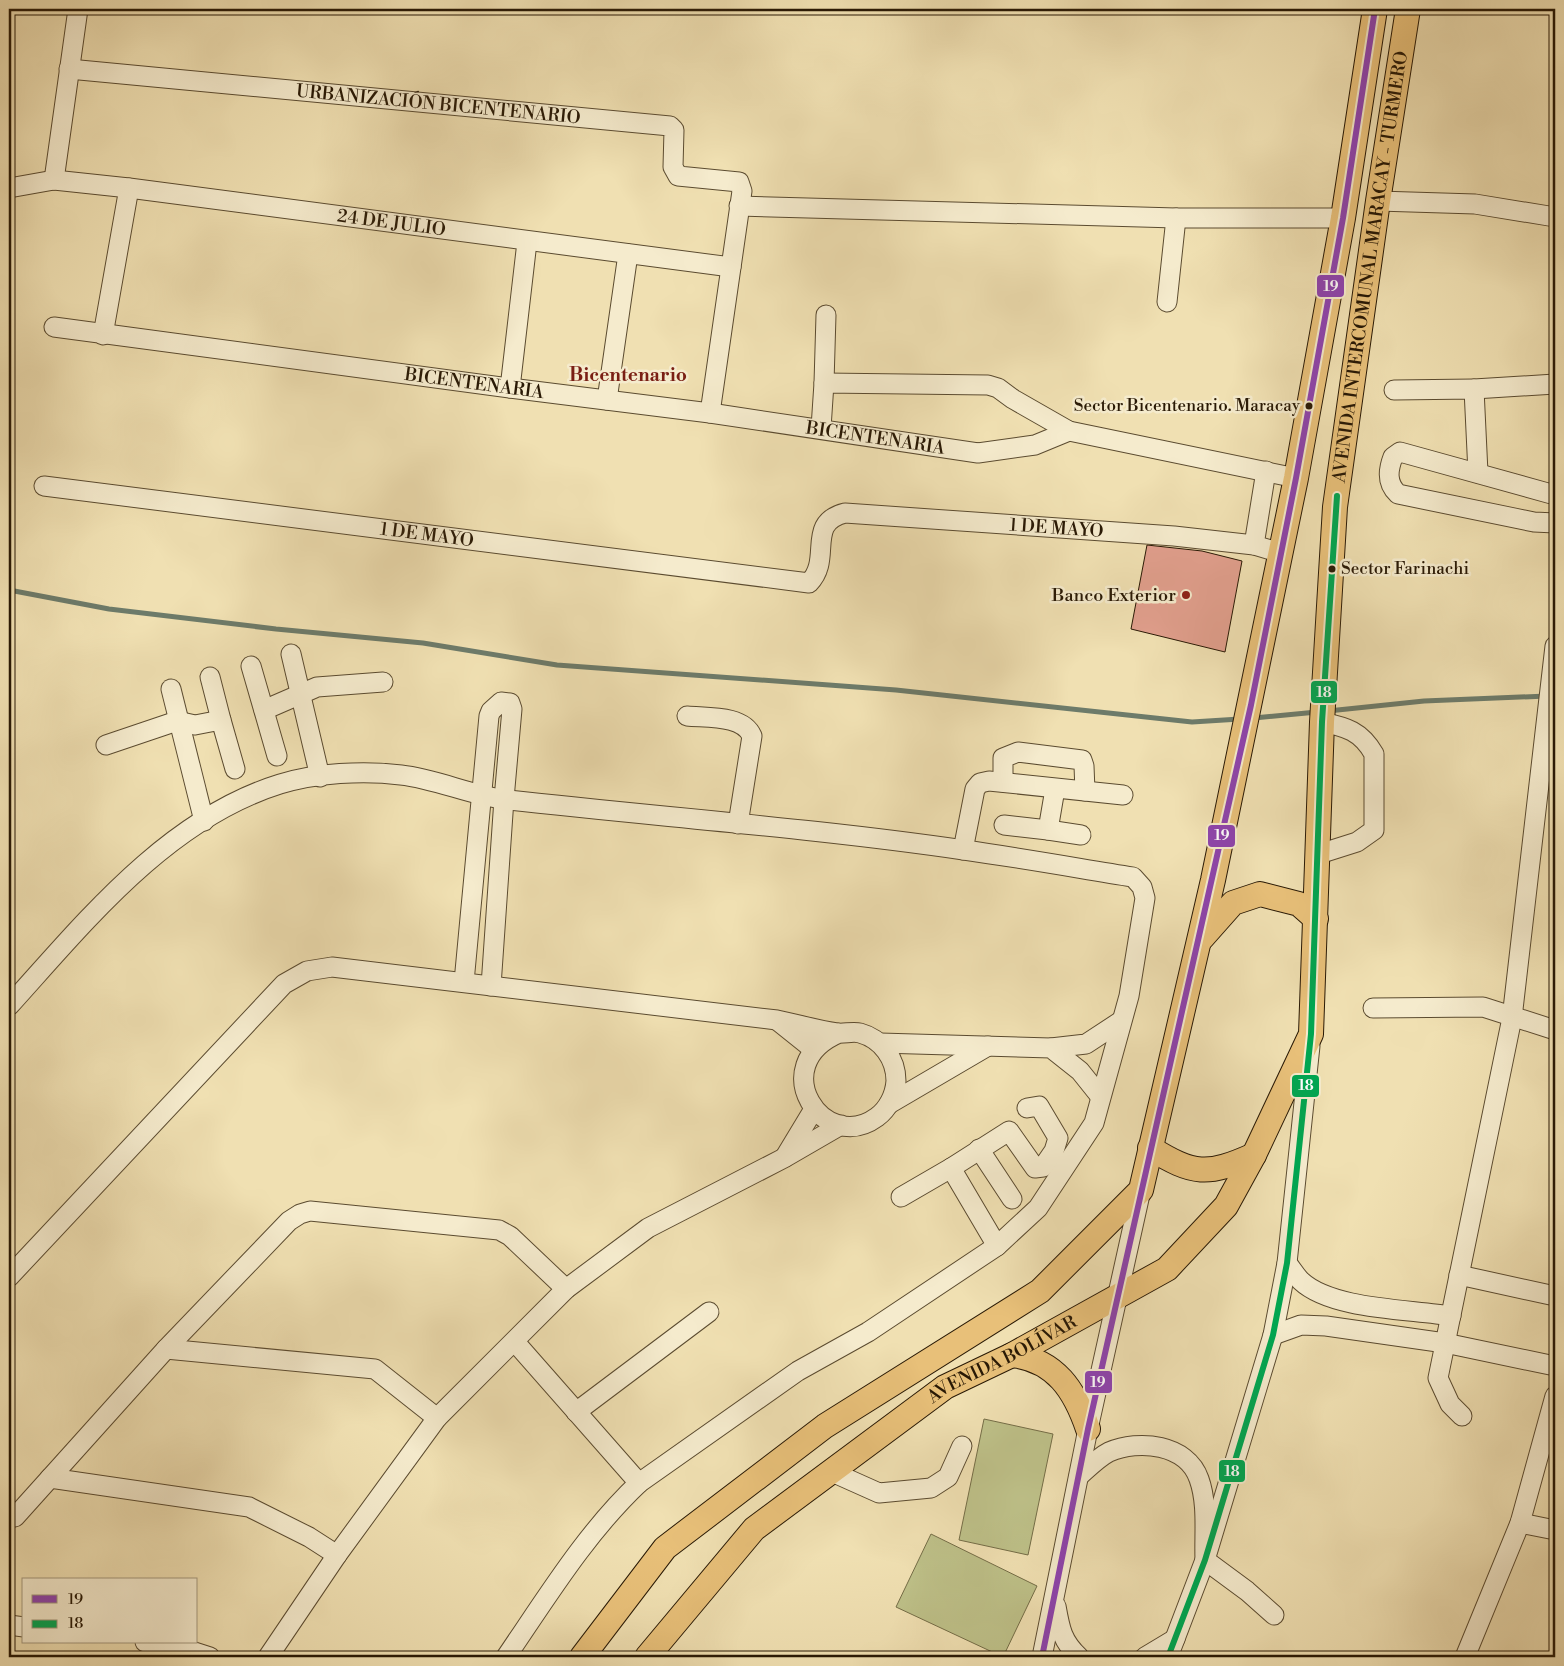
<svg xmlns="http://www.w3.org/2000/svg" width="1564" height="1666" viewBox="0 0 1564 1666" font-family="'Libre Bodoni',serif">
<rect width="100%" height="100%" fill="#f0e0b2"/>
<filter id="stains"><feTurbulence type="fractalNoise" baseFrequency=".004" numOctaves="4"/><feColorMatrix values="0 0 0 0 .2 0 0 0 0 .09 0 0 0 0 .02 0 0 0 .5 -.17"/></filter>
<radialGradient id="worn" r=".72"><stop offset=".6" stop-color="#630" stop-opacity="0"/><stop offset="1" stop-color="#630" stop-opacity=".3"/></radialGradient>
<path fill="#bec189" stroke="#746d47" d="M984,1419L1053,1434L1028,1555L959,1540Z
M931,1534L1037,1586L1003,1657L896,1607Z"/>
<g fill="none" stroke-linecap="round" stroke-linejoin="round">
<path stroke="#6d7b6a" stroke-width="5" d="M9,590L109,609L276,629L423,643L557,665L896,690L1192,722L1240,719
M1328,711L1424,701L1547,696
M1254,718L1317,712"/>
</g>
<path fill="#e19f8d" stroke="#291905" d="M1147,545L1202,551L1242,561L1225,652L1131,629Z"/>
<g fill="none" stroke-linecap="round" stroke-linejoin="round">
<g stroke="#5b4b30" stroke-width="21">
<g id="minor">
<path id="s1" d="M69,69L670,126L674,130L673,167L678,176L739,182L742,191L710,413"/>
<path d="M54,180L78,9"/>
<path id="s2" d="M9,188L54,180L129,188L731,267"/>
<path d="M1378,201L1475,204L1555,217"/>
<path d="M739,206L1176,218H1343"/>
<path d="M1167,302L1176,218"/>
<path id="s3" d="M54,327L510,388L710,413L978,453L1035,445L1069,431"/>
<path d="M103,335L129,188"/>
<path d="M824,383L826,315"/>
<path d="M510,388L527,242"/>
<path d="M1474,389L1555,384"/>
<path d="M1394,390L1474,389L1478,473"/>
<path d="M607,400L628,254"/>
<path d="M821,428L824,383L988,385L998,388L1013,399L1069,431L1296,478"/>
<path id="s4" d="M44,486L809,583C833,559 805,523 845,513L1174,536L1254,545L1281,553"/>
<path d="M1555,495L1400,452L1393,457C1388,470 1386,483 1398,494L1534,522L1555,523"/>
<path d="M1254,545L1266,471"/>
<path d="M291,654L320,777"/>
<path d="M251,666L277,756"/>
<path d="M210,677L221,720"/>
<path d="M171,689L204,821"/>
<path d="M264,710L317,687L383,682"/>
<path d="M687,716C708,718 743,715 752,736L738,824"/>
<path d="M106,745L177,721L195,725L221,720L235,769"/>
<path d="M1003,782V758L1018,752L1082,760L1084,766L1085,791"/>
<path d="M1004,825L1048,830L1055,789"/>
<path d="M1048,830L1081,835"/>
<path d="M963,850L975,789L980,783L989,781L1123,795"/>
<path d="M1316,855L1357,842L1374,830V754C1361,731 1346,727 1322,722"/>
<path d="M464,982L489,716L491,711L501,702L510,703L512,709L504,799L491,986"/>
<path d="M9,1006C85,922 167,819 280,784C316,773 363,770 401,775C437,779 472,796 508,800C660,817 813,828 964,850C1021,858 1077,868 1133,877L1142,887L1145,898L1129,996L1094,1123L1038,1208L997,1246L868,1332L798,1371L639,1483C586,1533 547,1597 506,1657"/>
<path d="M1373,1008L1483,1007L1555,1030"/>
<path d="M778,1021L813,1049"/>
<path d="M880,1043L1051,1048L1080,1071L1100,1096"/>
<path d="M1051,1048L1086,1044L1121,1021"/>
<path d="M889,1104L988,1046"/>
<path d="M979,1149L1012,1199"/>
<path d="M785,1157L814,1109"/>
<path d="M951,1168L1009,1131L1035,1168L1043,1167L1054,1151L1058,1138L1039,1106L1027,1108"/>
<path d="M901,1197L951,1168L997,1246"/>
<path d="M1287,1263C1292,1269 1296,1276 1301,1281C1332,1310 1411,1309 1451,1316"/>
<path d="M1459,1275L1555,1296"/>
<path d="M9,1277L284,984L307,971L332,967L777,1020C797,1024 817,1030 837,1033C844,1034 853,1031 860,1033C882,1039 896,1059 896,1081C895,1095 888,1109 877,1117C824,1156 764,1065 839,1033"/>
<path d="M1273,1335L1301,1325L1326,1326L1445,1343L1555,1366"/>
<path d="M515,1342L639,1483"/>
<path d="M166,1349L375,1369L437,1418"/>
<path d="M576,1412L709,1312"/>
<path d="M1462,1416L1450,1404L1438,1378L1512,1018L1555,646"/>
<path d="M832,1472L879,1493L931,1488L948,1477L962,1446"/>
<path d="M1079,1476C1088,1468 1099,1457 1109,1452C1139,1439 1187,1444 1199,1479C1208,1504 1204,1534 1205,1560L1247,1591L1274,1615"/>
<path d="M50,1478L249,1507L309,1537L337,1555"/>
<path d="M15,1517L166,1349L289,1221L300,1214L310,1211L499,1230L510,1236L566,1289"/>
<path d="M1520,1523L1555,1530"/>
<path d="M1056,1606C1060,1629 1062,1641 1079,1657"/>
<path d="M9,1625L24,1627"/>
<path d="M145,1642L176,1646L210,1657"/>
<path d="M268,1657L337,1555L437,1418L566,1289L648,1228L784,1158L841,1125"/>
<path d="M1042,1657L1088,1429L1141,1190"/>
<path d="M1145,1657L1175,1639"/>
<path d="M1168,1657L1205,1560L1273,1335L1287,1263L1310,1046"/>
<path d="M1465,1657L1520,1523L1555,1396"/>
</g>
</g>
<g stroke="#291905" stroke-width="26">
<g id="major">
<path d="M1202,938L1233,903L1260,894L1299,904L1316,919"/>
<path d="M1150,1148C1194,1175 1207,1176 1254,1155"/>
<path d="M1012,1355C1056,1360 1075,1391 1088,1429"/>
<path d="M582,1657L665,1548L825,1426L1040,1291L1141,1190L1213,880L1296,478L1343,218L1375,9"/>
<path id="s5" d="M647,1657L754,1529L945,1387L1012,1355L1167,1269L1226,1206L1254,1155L1311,1034L1322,722L1335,507L1378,201L1408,9"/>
</g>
</g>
<use href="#minor" stroke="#f5ebcd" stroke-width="19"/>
<use href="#major" stroke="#e8c079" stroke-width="24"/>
<g stroke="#f5ebcd" stroke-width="10">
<path id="bus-1" d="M1042,1657L1088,1429L1251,705L1296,478L1343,218L1375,9"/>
</g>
<g stroke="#f5ebcd" stroke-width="10">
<path id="bus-2" d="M1168,1657L1205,1560L1273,1335L1287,1263L1311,1034L1322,722L1337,496"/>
</g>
<use href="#bus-1" stroke="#8e44ad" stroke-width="6"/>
<use href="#bus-2" stroke="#00a651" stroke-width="6"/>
</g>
<g fill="#291905" stroke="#f5ebcd" stroke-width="2">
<circle cx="1309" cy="406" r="4.5"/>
<circle cx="1332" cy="569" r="4.5"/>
</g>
<circle fill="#8f2418" stroke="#f5ebcd" stroke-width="2" cx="1186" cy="595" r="5"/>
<g text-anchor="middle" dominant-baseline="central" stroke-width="5" stroke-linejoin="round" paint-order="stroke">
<g font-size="17" fill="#291905" stroke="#f5ebcd" text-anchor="end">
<text x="1300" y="406">Sector Bicentenario. Maracay</text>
<text x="1341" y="569" text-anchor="start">Sector Farinachi</text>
</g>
<g font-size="18" fill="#291905" stroke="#f5ebcd">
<text stroke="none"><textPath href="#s1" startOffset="371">URBANIZACIÓN BICENTENARIO</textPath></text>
<text stroke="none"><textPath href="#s2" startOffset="386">24 DE JULIO</textPath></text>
<text stroke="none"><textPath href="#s5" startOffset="1705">AVENIDA INTERCOMUNAL MARACAY - TURMERO</textPath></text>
<text stroke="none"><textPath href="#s3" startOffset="424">BICENTENARIA</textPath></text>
<text stroke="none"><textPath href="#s3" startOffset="829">BICENTENARIA</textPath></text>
<text stroke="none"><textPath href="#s4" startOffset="1068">1 DE MAYO</textPath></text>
<text stroke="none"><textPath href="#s4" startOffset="386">1 DE MAYO</textPath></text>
<text stroke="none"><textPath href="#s5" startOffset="468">AVENIDA BOLÍVAR</textPath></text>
</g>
<g font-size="18" fill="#291905" stroke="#f5ebcd" text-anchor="end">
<text x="1176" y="595">Banco Exterior</text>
</g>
<g font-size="19" font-weight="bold" fill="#7a1f14" stroke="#f5ebcd">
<text x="628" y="375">Bicentenario</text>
</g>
</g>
<g stroke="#f5ebcd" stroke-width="2">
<rect x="1316" y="274" width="29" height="24" rx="5" fill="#8e44ad"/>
<rect x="1310" y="680" width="28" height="24" rx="5" fill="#00a651"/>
<rect x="1207" y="824" width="29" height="24" rx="5" fill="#8e44ad"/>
<rect x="1291" y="1074" width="29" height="24" rx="5" fill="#00a651"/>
<rect x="1084" y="1370" width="29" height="24" rx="5" fill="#8e44ad"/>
<rect x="1218" y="1459" width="28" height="24" rx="5" fill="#00a651"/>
</g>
<g font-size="14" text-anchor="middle" font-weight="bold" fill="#fff">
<text x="1331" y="291">19</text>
<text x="1324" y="697">18</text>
<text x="1222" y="840">19</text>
<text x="1306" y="1090">18</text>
<text x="1098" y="1387">19</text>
<text x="1232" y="1476">18</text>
</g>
<rect width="1564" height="1666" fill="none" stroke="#f0e0b2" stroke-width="30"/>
<rect x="10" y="10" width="1544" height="1646" fill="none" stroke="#291905" stroke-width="2.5"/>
<rect x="15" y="15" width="1534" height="1636" fill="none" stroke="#291905"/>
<rect x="22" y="1578" width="175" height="65" fill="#f5ebcd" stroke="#a3977d"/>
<rect x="32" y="1595" width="25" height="8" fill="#8e44ad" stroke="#a3977d"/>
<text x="68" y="1604" font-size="15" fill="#291905">19</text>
<rect x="32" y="1620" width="25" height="8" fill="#00a651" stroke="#a3977d"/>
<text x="68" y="1628" font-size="15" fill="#291905">18</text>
<rect width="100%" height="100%" filter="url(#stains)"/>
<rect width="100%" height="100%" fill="url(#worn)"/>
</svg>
